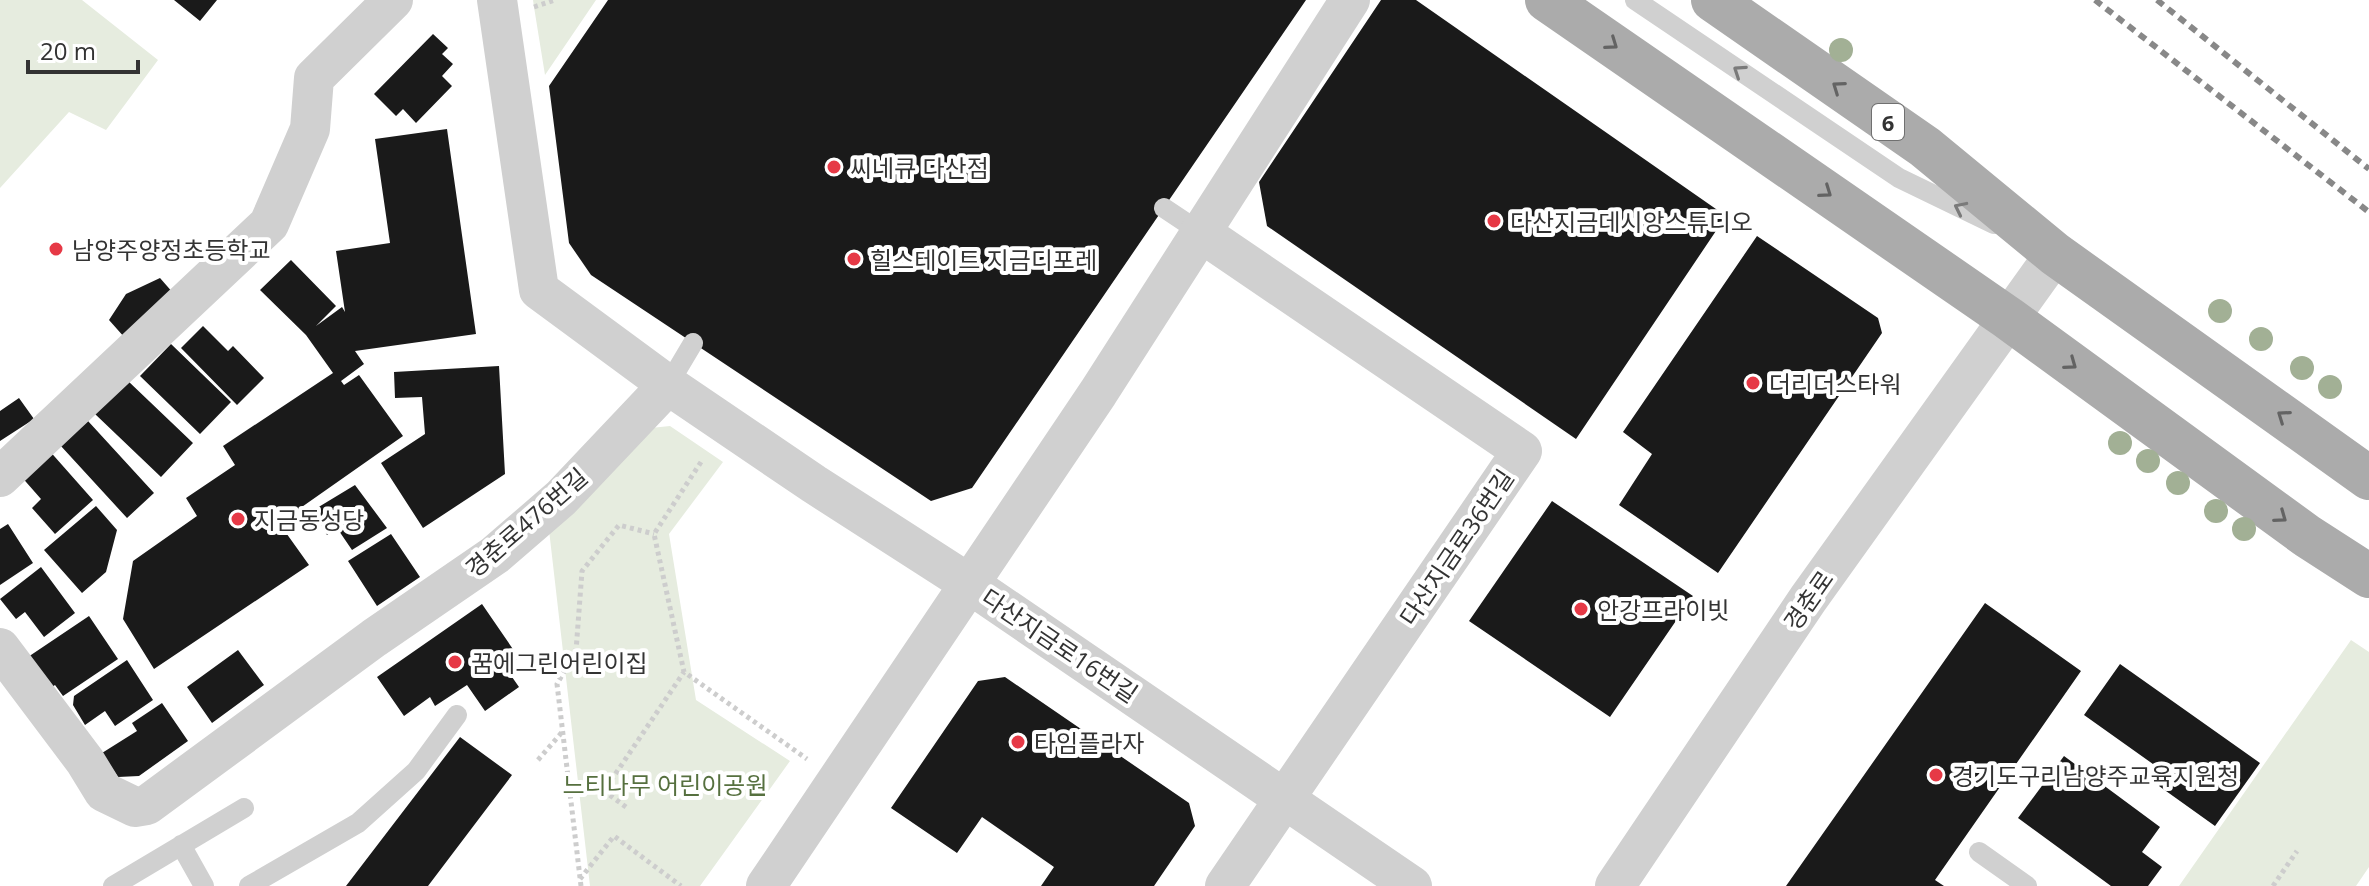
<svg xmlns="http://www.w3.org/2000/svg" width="2369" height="886" viewBox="0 0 2369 886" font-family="'Open Sans','Noto Sans KR',sans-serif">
<rect width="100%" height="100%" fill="#fff"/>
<path fill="#e6ecdf" d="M0,0H82L158,60L106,130L69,112L0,188Z
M533,0H596L545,75L534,7Z
M670,426L723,462L669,534L696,700L790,761L700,886H590L549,530L641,429Z
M2351,640L2369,652V867L2356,886H2179Z"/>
<path fill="#1a1a1a" d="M174,0H217L200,21Z
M608,0H1306L972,488L931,501L591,275L569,243L549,86Z
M1381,0H1416L1726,216L1576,439L1267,226L1259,182Z
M433,34L448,48L442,54L453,64L442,76L452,86L416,123L403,109L396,116L374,94Z
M447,129L476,334L355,351L364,364L341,381L344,385L359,375L403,436L279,523L309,565L154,669L123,619L133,561L197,516L186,498L235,465L223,446L333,373L306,335L260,290L291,260L336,306L316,326L342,307L345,312L336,251L390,243L375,139Z
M1757,236L1878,318L1882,333L1718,573L1619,505L1652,454L1623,432Z
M160,278L174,294L125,338L109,320L126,294Z
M203,326L228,351L233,346L264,378L237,405L181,348Z
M171,344L231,402L200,434L140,376Z
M499,366L505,474L423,528L381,463L425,434L422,397L395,398L394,372Z
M127,380L193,443L161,477L95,414Z
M19,398L34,419L0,441V411Z
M88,421L154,493L127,518L60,445Z
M47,448L93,500L55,534L32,508L41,499L19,474Z
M355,485L387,528L352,550L337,528L327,535L312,511Z
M1552,501L1693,596L1610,717L1469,621Z
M96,506L117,530L106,572L82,593L44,550Z
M8,524L33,563L0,585V529Z
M391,534L420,577L377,606L348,561Z
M41,567L75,613L44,637L25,612L16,619L0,599Z
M1985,603L2081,671L1935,880L1944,886H1786Z
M482,604L519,658L505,667L519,687L485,711L467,685L435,706L430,697L404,716L377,677Z
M89,616L118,659L63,696L55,685L49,689L28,657Z
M238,650L264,685L212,723L187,687Z
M127,660L153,700L115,726L105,711L85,725L73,705L74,696Z
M2120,664L2260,763L2215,826L2159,786L2167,774L2084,715Z
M1005,677L1189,803L1195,826L1154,886H1041L1054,867L982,817L957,853L891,808L978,681Z
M162,703L188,741L139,776L118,777L102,753L137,731L132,723Z
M460,737L512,775L428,886H346Z
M2064,756L2160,827L2142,852L2162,867L2148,886H2111L2018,818Z"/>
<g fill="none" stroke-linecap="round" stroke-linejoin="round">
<path stroke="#cdcdcd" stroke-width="5" stroke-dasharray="4 4" stroke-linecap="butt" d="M534,7L555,0
M701,462L654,534L684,672L807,759
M538,760L563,731
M626,807L604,791L684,672
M580,879L614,836L681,886
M581,886L557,684L576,651L582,571L619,525L654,534
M2273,886L2297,851"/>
<path stroke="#d0d0d0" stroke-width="20" d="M1635,0L1899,178L1994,224
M1164,208L1200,232
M668,385L693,343
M181,845L204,886
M1979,852L2027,886
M113,886L244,808
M249,886L358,823L416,771L457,715"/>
<path stroke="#d0d0d0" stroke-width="40" d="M1200,232L1522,451L1225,886
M668,385L814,484L968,583L1412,886
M0,477L269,224L310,129L314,78L393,0
M0,648L85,761L104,792L135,807L147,805L374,638L495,555L561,498L668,385L539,290L497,0
M766,886L1098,393L1350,0
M1615,886L1808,599L2055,254"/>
<path stroke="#ababab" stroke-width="44" d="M1547,0L2008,318L2307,536L2369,576
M1713,0L1925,147L2055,254L2369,478"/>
<path stroke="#888" stroke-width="6" stroke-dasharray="8 6" stroke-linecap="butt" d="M2095,0L2369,212
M2157,0L2369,169"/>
</g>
<g fill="#a2b095">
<circle cx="1841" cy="50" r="12"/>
<circle cx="2220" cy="311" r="12"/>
<circle cx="2261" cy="339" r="12"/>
<circle cx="2302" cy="368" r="12"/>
<circle cx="2330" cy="387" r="12"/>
<circle cx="2120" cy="443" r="12"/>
<circle cx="2148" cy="461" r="12"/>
<circle cx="2178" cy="483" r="12"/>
<circle cx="2216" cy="511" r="12"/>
<circle cx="2244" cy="529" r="12"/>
</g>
<defs><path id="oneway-chevron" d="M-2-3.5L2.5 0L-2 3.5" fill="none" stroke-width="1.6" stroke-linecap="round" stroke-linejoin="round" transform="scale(2)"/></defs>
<g stroke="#636363">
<use href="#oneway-chevron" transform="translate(1612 44) rotate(35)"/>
<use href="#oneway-chevron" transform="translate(1838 87) rotate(-145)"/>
<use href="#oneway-chevron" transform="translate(1826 192) rotate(35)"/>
<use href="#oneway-chevron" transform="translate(2071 364) rotate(36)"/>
<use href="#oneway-chevron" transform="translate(2283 416) rotate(-145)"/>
<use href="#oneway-chevron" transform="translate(2281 517) rotate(36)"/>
</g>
<g stroke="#7a7a7a">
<use href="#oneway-chevron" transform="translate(1739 71) rotate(-146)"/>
<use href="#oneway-chevron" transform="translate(1960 208) rotate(-154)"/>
</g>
<g fill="#e63946" stroke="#fff" stroke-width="3">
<circle cx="834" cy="167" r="8"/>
<circle cx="1494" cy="221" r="8"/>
<circle cx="56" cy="249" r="8"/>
<circle cx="854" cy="259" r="8"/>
<circle cx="1753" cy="383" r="8"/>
<circle cx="238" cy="519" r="8"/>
<circle cx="1581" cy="609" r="8"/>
<circle cx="455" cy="662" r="8"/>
<circle cx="1018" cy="742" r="8"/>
<circle cx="1936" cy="775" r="8"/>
</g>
<g text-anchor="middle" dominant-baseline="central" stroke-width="8" stroke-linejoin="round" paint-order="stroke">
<rect fill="#fff" stroke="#707070" stroke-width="2" x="1872" y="104" width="32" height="36" rx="6"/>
<g font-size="22" font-weight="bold" fill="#333">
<text x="1888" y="122">6</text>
</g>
<g font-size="24" fill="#333" stroke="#fff" text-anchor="start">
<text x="850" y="167">씨네큐 다산점</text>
<text x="1510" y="221">다산지금데시앙스튜디오</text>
<text x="72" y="249">남양주양정초등학교</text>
<text x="870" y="259">힐스테이트 지금디포레</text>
<text x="1769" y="383">더리더스타워</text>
<text x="254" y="519">지금동성당</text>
<text x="1597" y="609">안강프라이빗</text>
<text x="471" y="662">꿈에그린어린이집</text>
<text x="1034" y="742">타임플라자</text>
<text x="1952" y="775">경기도구리남양주교육지원청</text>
</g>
<g font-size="24" fill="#333" stroke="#fff">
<text transform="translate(526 522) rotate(-41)">경춘로476번길</text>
<text transform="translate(1456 547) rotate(-56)">다산지금로36번길</text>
<text transform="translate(1808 600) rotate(-55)">경춘로</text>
<text transform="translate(1060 645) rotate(34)">다산지금로16번길</text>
</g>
<g font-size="24" fill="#56703f" stroke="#fff">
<text x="665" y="784">느티나무 어린이공원</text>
</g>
</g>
<path d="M28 60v12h110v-12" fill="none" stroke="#333333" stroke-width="4"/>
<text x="40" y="60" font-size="24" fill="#333333" stroke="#ffffff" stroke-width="6" paint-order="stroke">20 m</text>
</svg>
